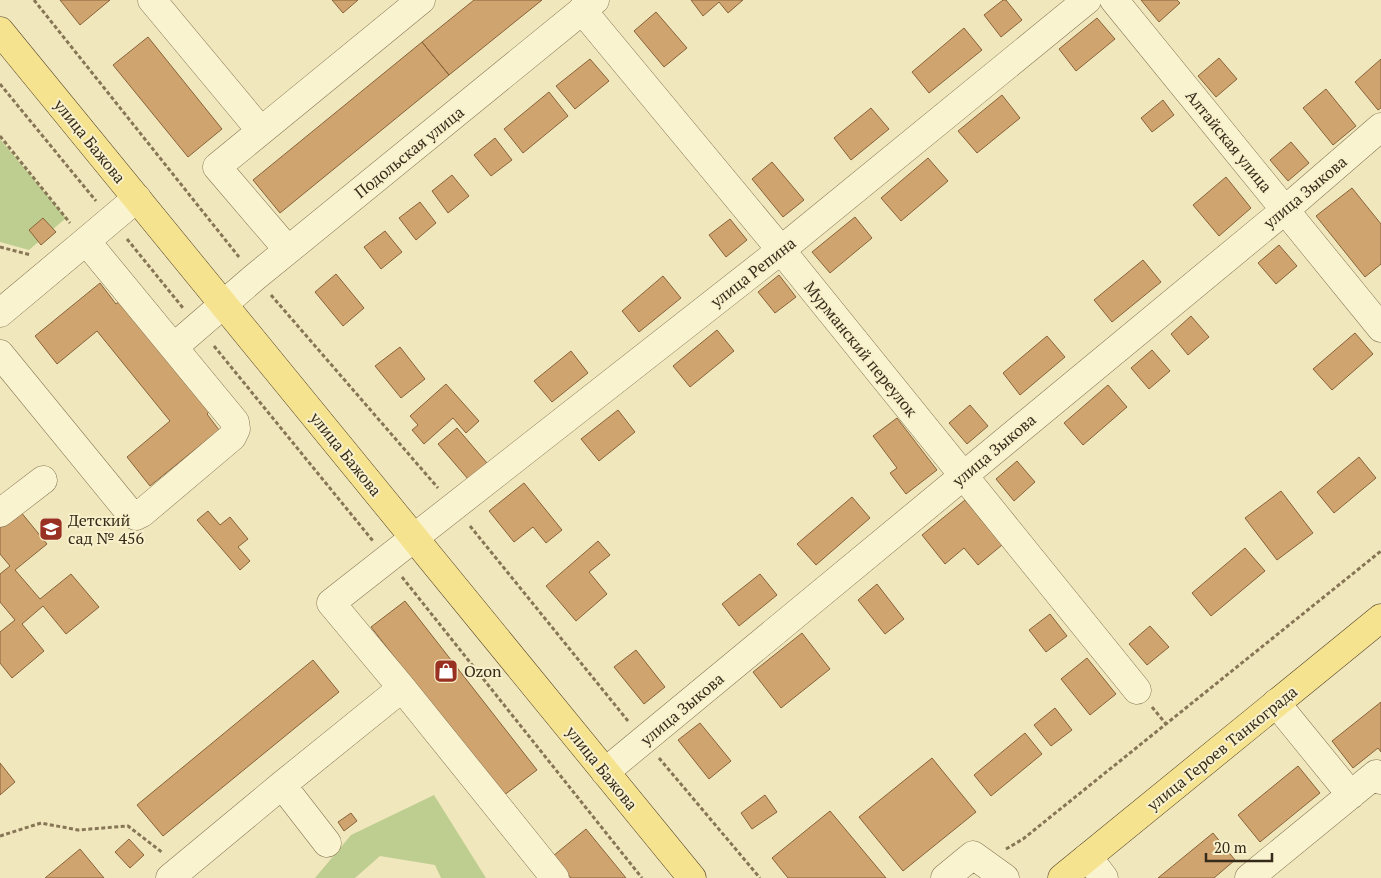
<svg xmlns="http://www.w3.org/2000/svg" width="1381" height="878" viewBox="0 0 1381 878" font-family="'PT Serif',serif">
<rect width="100%" height="100%" fill="#f0e7bc"/>
<path fill="#bece90" d="M0,139L66,218L29,250L0,242Z
M434,795L486,878H441L435,865L380,856L355,878H315L351,835Z"/>
<path fill="#d0a46f" stroke="#88633a" d="M60,0H110L80,25Z
M332,0H358L343,13Z
M474,0H542L449,75L422,42Z
M691,0H743L728,13L719,2L703,16Z
M1003,0H1006L1022,20L1001,37L984,15Z
M1141,0H1177L1180,3L1159,22Z
M656,12L687,48L664,67L634,31Z
M1097,18L1115,39L1076,71L1059,49Z
M964,28L982,50L929,93L912,72Z
M148,37L222,129L188,157L113,65Z
M422,42L449,75L280,213L253,180Z
M1219,58L1237,79L1216,97L1198,76Z
M590,59L609,81L575,109L556,86Z
M1381,59V108L1378,110L1355,82Z
M1326,89L1356,126L1333,145L1303,108Z
M549,92L568,116L523,153L504,129Z
M1002,95L1020,118L977,153L958,131Z
M1163,100L1174,115L1152,132L1141,118Z
M871,108L889,129L851,160L834,138Z
M495,138L512,160L491,176L474,155Z
M1291,142L1309,163L1288,181L1270,160Z
M928,158L948,181L901,221L881,198Z
M772,162L804,200L783,217L752,179Z
M452,175L469,196L448,213L432,191Z
M1226,177L1251,208L1219,236L1193,205Z
M1352,188L1381,224V264L1365,277L1316,216Z
M420,202L436,223L416,240L399,218Z
M855,217L872,238L830,273L812,252Z
M43,218L56,232L41,245L29,230Z
M730,219L747,240L726,257L709,235Z
M385,231L402,252L381,269L364,247Z
M1279,245L1297,266L1276,284L1258,263Z
M1143,260L1161,282L1112,322L1094,300Z
M336,274L364,308L343,326L315,292Z
M779,275L796,297L775,313L758,292Z
M663,276L681,298L639,332L622,311Z
M100,283L116,304L122,300L211,410L207,414L219,430L150,486L127,457L170,421L97,331L57,364L35,336Z
M1191,316L1209,337L1188,355L1171,334Z
M717,330L734,351L690,387L673,366Z
M1355,333L1373,354L1332,390L1313,369Z
M1047,336L1065,357L1020,395L1003,373Z
M400,347L425,379L401,398L375,366Z
M1152,350L1170,371L1149,389L1131,368Z
M571,351L588,373L552,402L534,381Z
M446,384L479,421L466,433L453,418L424,444L412,430L418,425L410,416Z
M1108,385L1127,407L1083,445L1064,423Z
M970,405L988,426L967,444L949,423Z
M618,410L635,432L599,461L581,439Z
M897,418L937,470L906,494L890,473L897,468L873,436Z
M457,428L487,463L468,479L438,444Z
M1359,457L1376,478L1334,513L1317,492Z
M1017,461L1035,482L1014,501L996,479Z
M524,483L562,530L546,543L533,527L514,542L489,511Z
M1281,491L1313,533L1277,560L1245,518Z
M852,497L870,518L816,565L797,544Z
M965,500L1002,545L978,565L964,548L945,564L922,535Z
M20,511L47,544L15,570L40,599L71,574L99,607L66,634L43,606L22,624L44,651L12,678L0,663V632L15,620L0,602V574L10,566L0,554V527Z
M208,511L220,525L230,517L248,539L238,547L250,561L240,570L197,520Z
M598,541L610,555L589,572L607,594L576,621L546,586Z
M1245,548L1265,571L1211,616L1192,593Z
M760,574L777,595L739,626L722,604Z
M877,584L904,619L885,634L858,600Z
M405,601L537,770L503,796L371,627Z
M1050,614L1067,636L1046,652L1029,630Z
M1150,626L1169,647L1147,665L1129,644Z
M802,633L830,669L781,708L753,672Z
M636,650L665,687L644,704L614,667Z
M1087,658L1116,694L1090,715L1061,679Z
M313,660L339,692L163,836L137,805Z
M1381,702V752L1378,748L1353,768L1332,741Z
M1055,708L1072,730L1051,746L1034,725Z
M700,723L731,761L709,779L678,740Z
M1025,733L1042,754L991,796L974,775Z
M932,758L976,812L903,871L859,817Z
M0,763L15,782L0,795Z
M1298,766L1320,793L1260,842L1238,815Z
M765,795L777,812L752,829L741,813Z
M830,811L886,878H788L772,858Z
M351,813L357,821L344,831L338,822Z
M586,829L626,878H571L553,856Z
M1213,833L1235,860L1214,878H1158Z
M129,839L144,855L130,868L115,852Z
M80,849L104,878H45Z"/>
<g fill="none" stroke-linecap="round" stroke-linejoin="round">
<g stroke="#877655" stroke-width="29">
<path id="minor" d="M152,0L261,131
M1114,0L1381,328
M582,10L781,250L1137,690
M86,241L137,198
M288,250L217,167L421,0
M0,313L86,241L235,422L236,429L232,437L142,513L136,516L130,513L0,354
M174,347L255,277L595,0
M0,513L43,480
M1276,703L1351,795
M605,772L1285,210L1381,127
M282,785L327,843
M1088,857L1104,878
M170,878L282,785L402,688
M555,878L402,688L331,603L781,250L1087,0
M945,878L973,855L1005,878
M1249,878L1376,774L1381,780"/>
</g>
<g stroke="#54432a" stroke-width="29">
<path id="major" d="M0,31L692,878
M1062,878L1381,618"/>
</g>
<path stroke="#877655" stroke-width="3" stroke-dasharray="4 2.5" stroke-linecap="butt" d="M34,0L239,257
M0,84L96,201
M0,136L70,223
M127,239L183,308
M0,247L31,255
M271,295L438,488
M214,346L373,541
M470,526L628,721
M402,577L642,878
M1152,707L1166,724
M659,758L760,878
M0,836L41,823L78,830L128,826L163,853
M1006,849L1023,839L1381,551"/>
<use href="#minor" stroke="#faf3cf" stroke-width="28"/>
<use href="#major" stroke="#f6e390" stroke-width="28"/>
</g>
<defs>
<g id="school-square" transform="scale(1.25)"><rect x="-9" y="-9" width="18" height="18" rx="4" fill="#993122" stroke="#f7f0cb"/><path d="M0-5L7-2L0 1L-7-2ZM-4 1L0 2.5L4 1V4Q0 6-4 4Z" fill="#fff"/></g>
<g id="shop-square" transform="scale(1.25)"><rect x="-9" y="-9" width="18" height="18" rx="4" fill="#993122" stroke="#f7f0cb"/><path d="M-5-2.5h2.3a2.7 3.5 0 0 1 5.4 0H5L5.5 6h-11ZM-1.5-2.5h3a1.5 2.3 0 0 0-3 0Z" fill="#fff"/></g>
</defs>
<g fill-rule="evenodd">
<use href="#school-square" x="51" y="529"/>
<use href="#shop-square" x="446" y="671"/>
</g>
<g text-anchor="middle" dominant-baseline="central" stroke-width="4" stroke-linejoin="round" paint-order="stroke">
<g font-size="16" fill="#362b1a" stroke="#f7f0cb">
<text transform="translate(90 141) rotate(51)">улица Бажова</text>
<text transform="translate(1229 141) rotate(51)">Алтайская улица</text>
<text transform="translate(409 152) rotate(-39)">Подольская улица</text>
<text transform="translate(1305 192) rotate(-40)">улица Зыкова</text>
<text transform="translate(753 272) rotate(-38)">улица Репина</text>
<text transform="translate(861 349) rotate(51)">Мурманский переулок</text>
<text transform="translate(994 450) rotate(-40)">улица Зыкова</text>
<text transform="translate(346 454) rotate(51)">улица Бажова</text>
<text transform="translate(682 709) rotate(-40)">улица Зыкова</text>
<text transform="translate(1222 748) rotate(-39)">улица Героев Танкограда</text>
<text transform="translate(602 768) rotate(51)">улица Бажова</text>
</g>
<g font-size="16" fill="#362b1a" stroke="#f7f0cb" text-anchor="start">
<text x="68" y="520">Детский<tspan x="68" dy="18">сад № 456</tspan></text>
<text x="464" y="671">Ozon</text>
</g>
</g>
<path d="M1206 853v8h66v-8" fill="none" stroke="#362b1a" stroke-width="2.5"/>
<text x="1214" y="853" font-size="15" fill="#362b1a" stroke="#f7f0cb" stroke-width="4" paint-order="stroke">20 m</text>
</svg>
